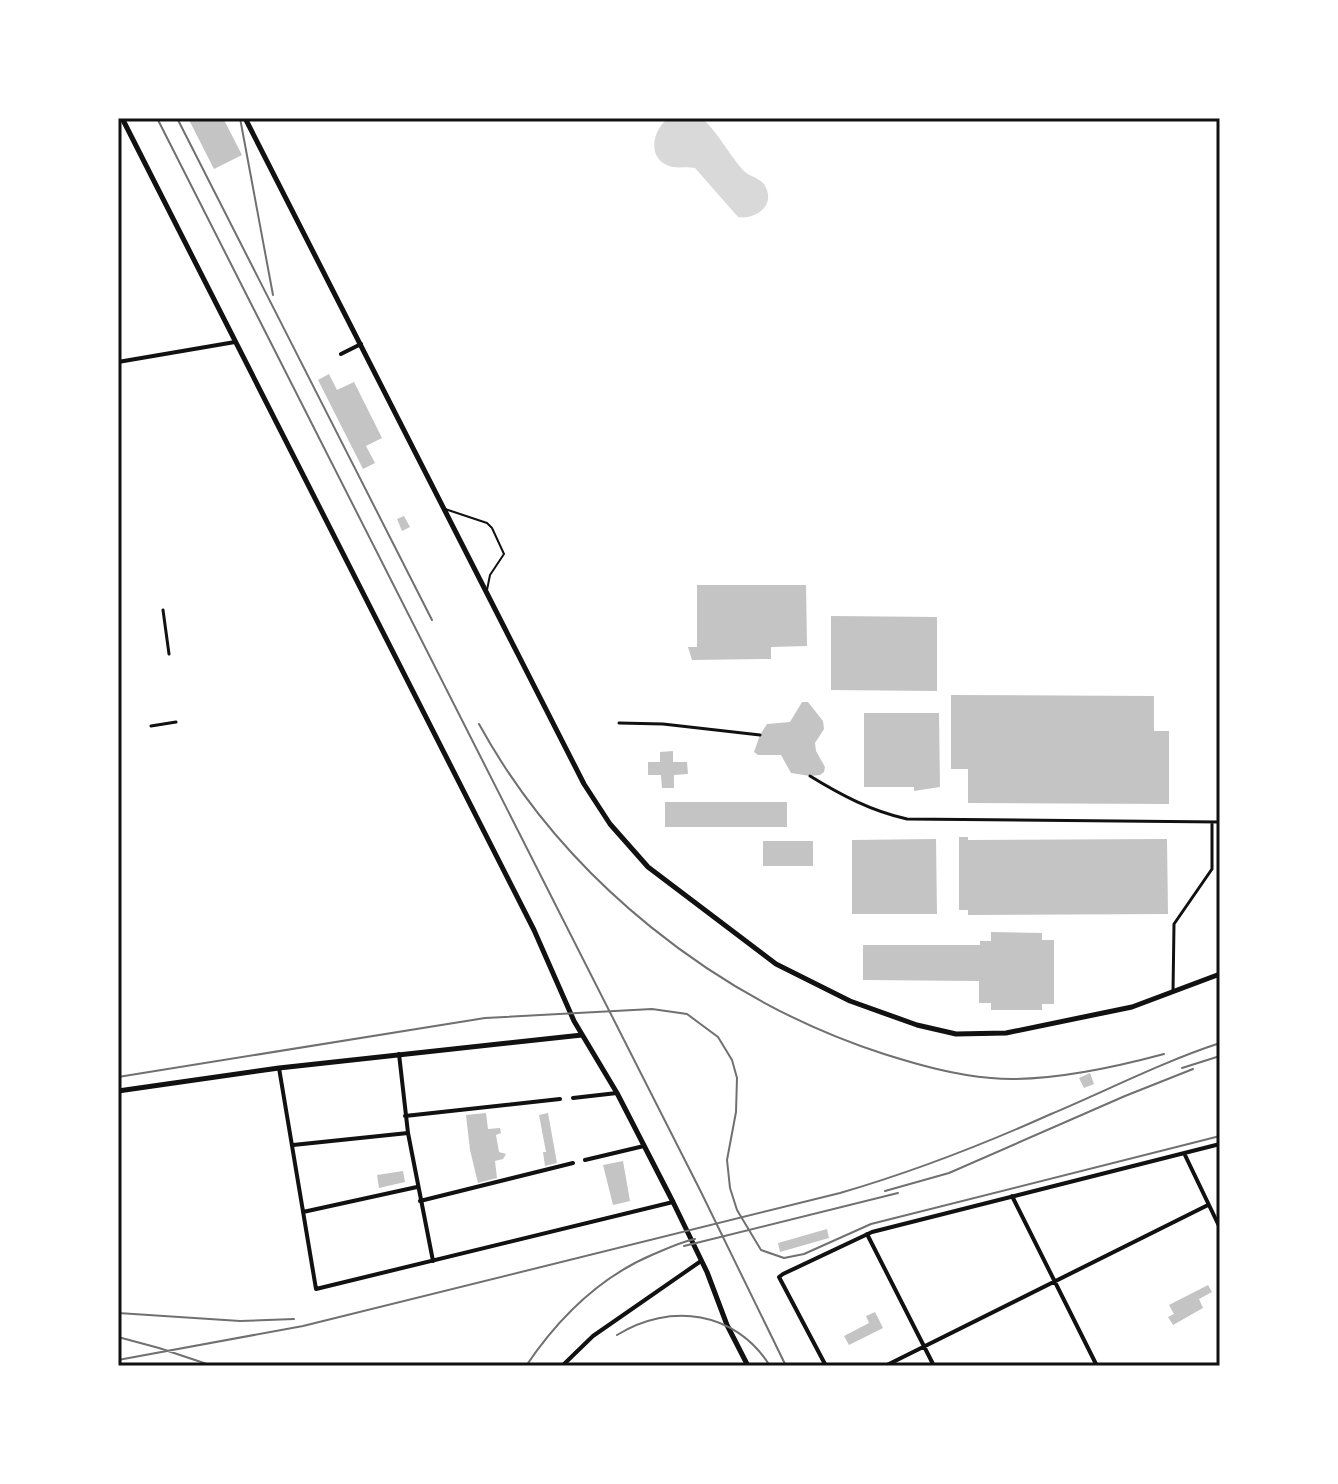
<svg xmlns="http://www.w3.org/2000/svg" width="1338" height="1484" viewBox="0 0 1338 1484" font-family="Jost,sans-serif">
<rect width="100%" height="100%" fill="#fff"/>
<path fill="#d9d9d9" d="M669,118L703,119C719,134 728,153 742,169C749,178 762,177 766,188C775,207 754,220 738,217L695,168C686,166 677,169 669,166C646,158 653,128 669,118Z"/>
<path fill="#c4c4c4" d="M188,118H223L242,155L214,169Z
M329,374L337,390L354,382L382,438L366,446L375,463L363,469L318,380Z
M404,516L410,527L402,531L397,519Z
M697,585H806L807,646L771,647V659L692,660L688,647H697Z
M831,616L937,617V691L831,690Z
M951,695L1154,696V731H1169V804L968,803V769H951Z
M802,702H808L823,721L824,729L815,743L816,751L825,767L824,772L820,775L810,776L791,773L781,755H758L754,752L760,735L767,724L790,722Z
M864,713H939L940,787L914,791V787H864Z
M673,751V762H687L688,774L674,775V788H662L661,775H648V762H660V752Z
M665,802H787V827H665Z
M959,837H968V840L1167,839L1168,914L968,915V910H959Z
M936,839L937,914H852V840Z
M763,841H813V866H763Z
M991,932L1042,933V940H1054V1004H1042V1010H991V1003H979V981L863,980V945H980V941H991Z
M1090,1073L1094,1084L1084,1088L1079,1078Z
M486,1113L488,1129L500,1128L501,1133L496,1135L499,1152L506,1154L503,1159L495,1161L497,1178L478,1183L470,1150L466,1115Z
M548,1113L557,1163L545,1166L543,1152H546L539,1115Z
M623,1161L630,1201L613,1205L603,1165Z
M403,1171L405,1182L379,1188L377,1175Z
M827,1229L829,1238L780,1252L778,1243Z
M1208,1285L1212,1292L1199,1299L1203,1308L1173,1325L1168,1317L1174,1314L1169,1305Z
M875,1312L883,1328L849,1345L844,1336L869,1323L866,1316Z"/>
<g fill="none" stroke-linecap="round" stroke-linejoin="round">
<path stroke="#111" stroke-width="2" d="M445,509L487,523L492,528L504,554L490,575L487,590"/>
<path stroke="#111" stroke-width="3" d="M163,610L169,654
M619,723L663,724L760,735
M151,726L176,722
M810,776C841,795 871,811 907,819L1220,822
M1173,992L1174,924L1212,869V824"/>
<path stroke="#111" stroke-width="4" d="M341,354L361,344
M118,362L235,342
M399,1054L408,1133L433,1261
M279,1068L316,1289L673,1202
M573,1098L617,1093
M405,1116L560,1099
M293,1145L408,1133
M1184,1153L1220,1228
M585,1160L644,1146
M1012,1196L1097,1366
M420,1201L573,1163
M303,1212L417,1187
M867,1234L934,1366
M562,1366L593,1336L701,1261
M826,1366L779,1277L783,1274L872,1232L1220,1144
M885,1366L1208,1205"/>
<path stroke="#111" stroke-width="5" d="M122,118L534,930L574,1021L617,1093L673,1202L707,1272L727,1325L748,1366
M245,118L584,784L610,824L648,867L776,964L850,1001L917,1025L956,1034L1006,1033L1132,1007L1220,974
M118,1091L279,1068L582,1035"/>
<path stroke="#707070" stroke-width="2" d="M177,118L432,620
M240,118L273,295
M118,1077L485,1018L652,1009L687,1014L718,1037L732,1060L737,1078L736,1112L727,1160L730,1188L737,1210L761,1250L784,1258L804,1254L871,1224L1220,1136"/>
<path stroke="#707070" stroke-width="2" d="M157,118L700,1190L786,1366
M479,724C564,879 717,1000 884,1054C919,1065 954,1075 991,1078C1045,1083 1112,1068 1164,1054
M1182,1068L1220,1056
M885,1191L949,1173L1125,1096L1193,1069
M684,1246L898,1193
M118,1313L240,1321L294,1319
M617,1335C670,1302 736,1311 770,1366
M118,1337L159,1348L213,1366
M118,1360L303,1326L840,1193C912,1172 982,1145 1051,1114C1108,1090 1162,1062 1220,1043
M526,1366C559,1317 599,1277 654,1254C668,1248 681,1242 695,1239"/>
</g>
<rect width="1338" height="1484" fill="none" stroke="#ffffff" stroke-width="240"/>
<rect x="120" y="120" width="1098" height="1244" fill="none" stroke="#111" stroke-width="3"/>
</svg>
